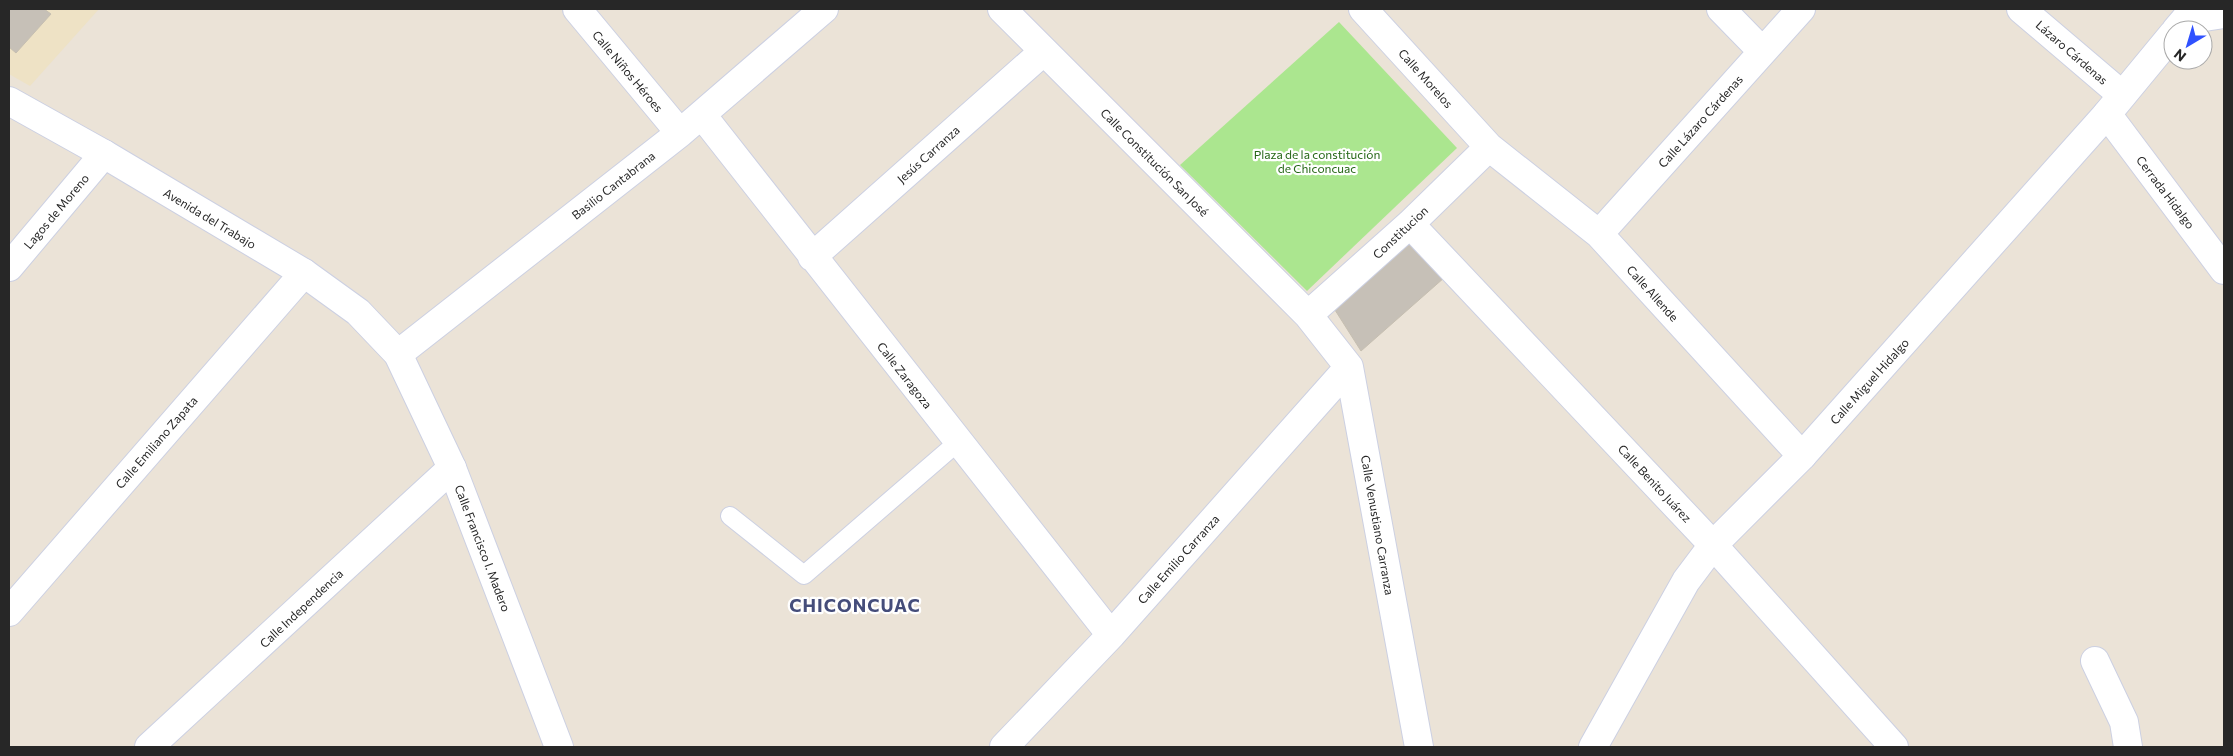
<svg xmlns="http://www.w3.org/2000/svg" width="2233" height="756" viewBox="0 0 2233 756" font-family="Commissioner,sans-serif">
<rect width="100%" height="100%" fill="#ebe3d7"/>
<path fill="#eee2c5" d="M9,9H99L30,86L9,74Z"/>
<path fill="#abe68f" d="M1339,22L1457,148L1307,291L1180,165Z"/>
<path fill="#c6c0b7" stroke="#c6bfb1" d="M9,9H44L51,14L16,53L9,47Z
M1407,242L1445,277L1361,351L1335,310Z"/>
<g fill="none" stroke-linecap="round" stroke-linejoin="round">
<g stroke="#ccd0e2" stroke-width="20">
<path id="lane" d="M730,516L804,575L958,442"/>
</g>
<g stroke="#ccd0e2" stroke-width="30">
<path id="street" d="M577,9L680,133
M1002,9L1308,315L1349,367L1419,747
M1363,9L1489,147L1599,234L1802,456
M1721,9L1762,51
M2021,9L2122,95
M2185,20L2224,14
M2107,114L2224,270
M702,115L1111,635
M1410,224L1713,545L1894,747
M1599,234L1801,9
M812,257L1044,51
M9,267L104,154
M1308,315L1410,224L1489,147
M398,354L680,133L824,9
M9,612L304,273
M2095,661L2124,722L2128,747
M149,747L452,468
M1004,747L1111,635L1349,367"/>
</g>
<g stroke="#ccd0e2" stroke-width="30">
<path id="secondary" d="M2176,30L2194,9
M9,101L104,154L304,273L358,312L398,354L452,468L559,747
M1593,747L1686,581L1713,545L1802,456L2107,114L2173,34"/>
</g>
<use href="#lane" stroke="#fff" stroke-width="18"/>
<use href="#street" stroke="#fff" stroke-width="28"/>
<use href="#secondary" stroke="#fff" stroke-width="28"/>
</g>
<g text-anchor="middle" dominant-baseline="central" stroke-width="4.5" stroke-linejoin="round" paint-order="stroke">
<g font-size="12" fill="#272727" stroke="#fff">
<text transform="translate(2072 52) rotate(41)">Lázaro Cárdenas</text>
<text transform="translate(628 71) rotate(50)">Calle Niños Héroes</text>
<text transform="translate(1426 78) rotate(48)">Calle Morelos</text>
<text transform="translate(1700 121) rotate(-48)">Calle Lázaro Cárdenas</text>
<text transform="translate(928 154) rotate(-42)">Jesús Carranza</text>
<text transform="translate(1155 162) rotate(45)">Calle Constitución San José</text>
<text transform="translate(613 185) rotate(-38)">Basilio Cantabrana</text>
<text transform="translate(2166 192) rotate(53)">Cerrada Hidalgo</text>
<text transform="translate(56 211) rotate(-50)">Lagos de Moreno</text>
<text transform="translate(210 218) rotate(31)">Avenida del Trabajo</text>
<text transform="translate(1400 232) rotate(-43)">Constitucion</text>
<text transform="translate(1653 293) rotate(48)">Calle Allende</text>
<text transform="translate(905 375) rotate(52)">Calle Zaragoza</text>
<text transform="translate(1869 381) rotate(-48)">Calle Miguel Hidalgo</text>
<text transform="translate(156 442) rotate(-49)">Calle Emiliano Zapata</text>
<text transform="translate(1655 483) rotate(47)">Calle Benito Juárez</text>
<text transform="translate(1378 525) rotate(80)">Calle Venustiano Carranza</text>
<text transform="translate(483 548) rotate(69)">Calle Francisco I. Madero</text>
<text transform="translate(1178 559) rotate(-48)">Calle Emilio Carranza</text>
<text transform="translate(301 608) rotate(-43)">Calle Independencia</text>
</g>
<g font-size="12" fill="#246615" stroke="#fff">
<text x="1317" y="154">Plaza de la constitución<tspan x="1317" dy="14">de Chiconcuac</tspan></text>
</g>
<g font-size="18" font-weight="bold" letter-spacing="1" fill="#454d7a" stroke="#fff">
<text x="855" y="605">CHICONCUAC</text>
</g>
</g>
<rect width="2233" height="756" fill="none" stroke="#272727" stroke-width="20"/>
<g transform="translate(2188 45) rotate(218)"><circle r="24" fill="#ffffff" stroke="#a9a9a9"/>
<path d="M0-4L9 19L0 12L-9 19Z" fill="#3051ff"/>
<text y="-8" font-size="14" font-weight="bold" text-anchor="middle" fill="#272727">N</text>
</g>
</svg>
